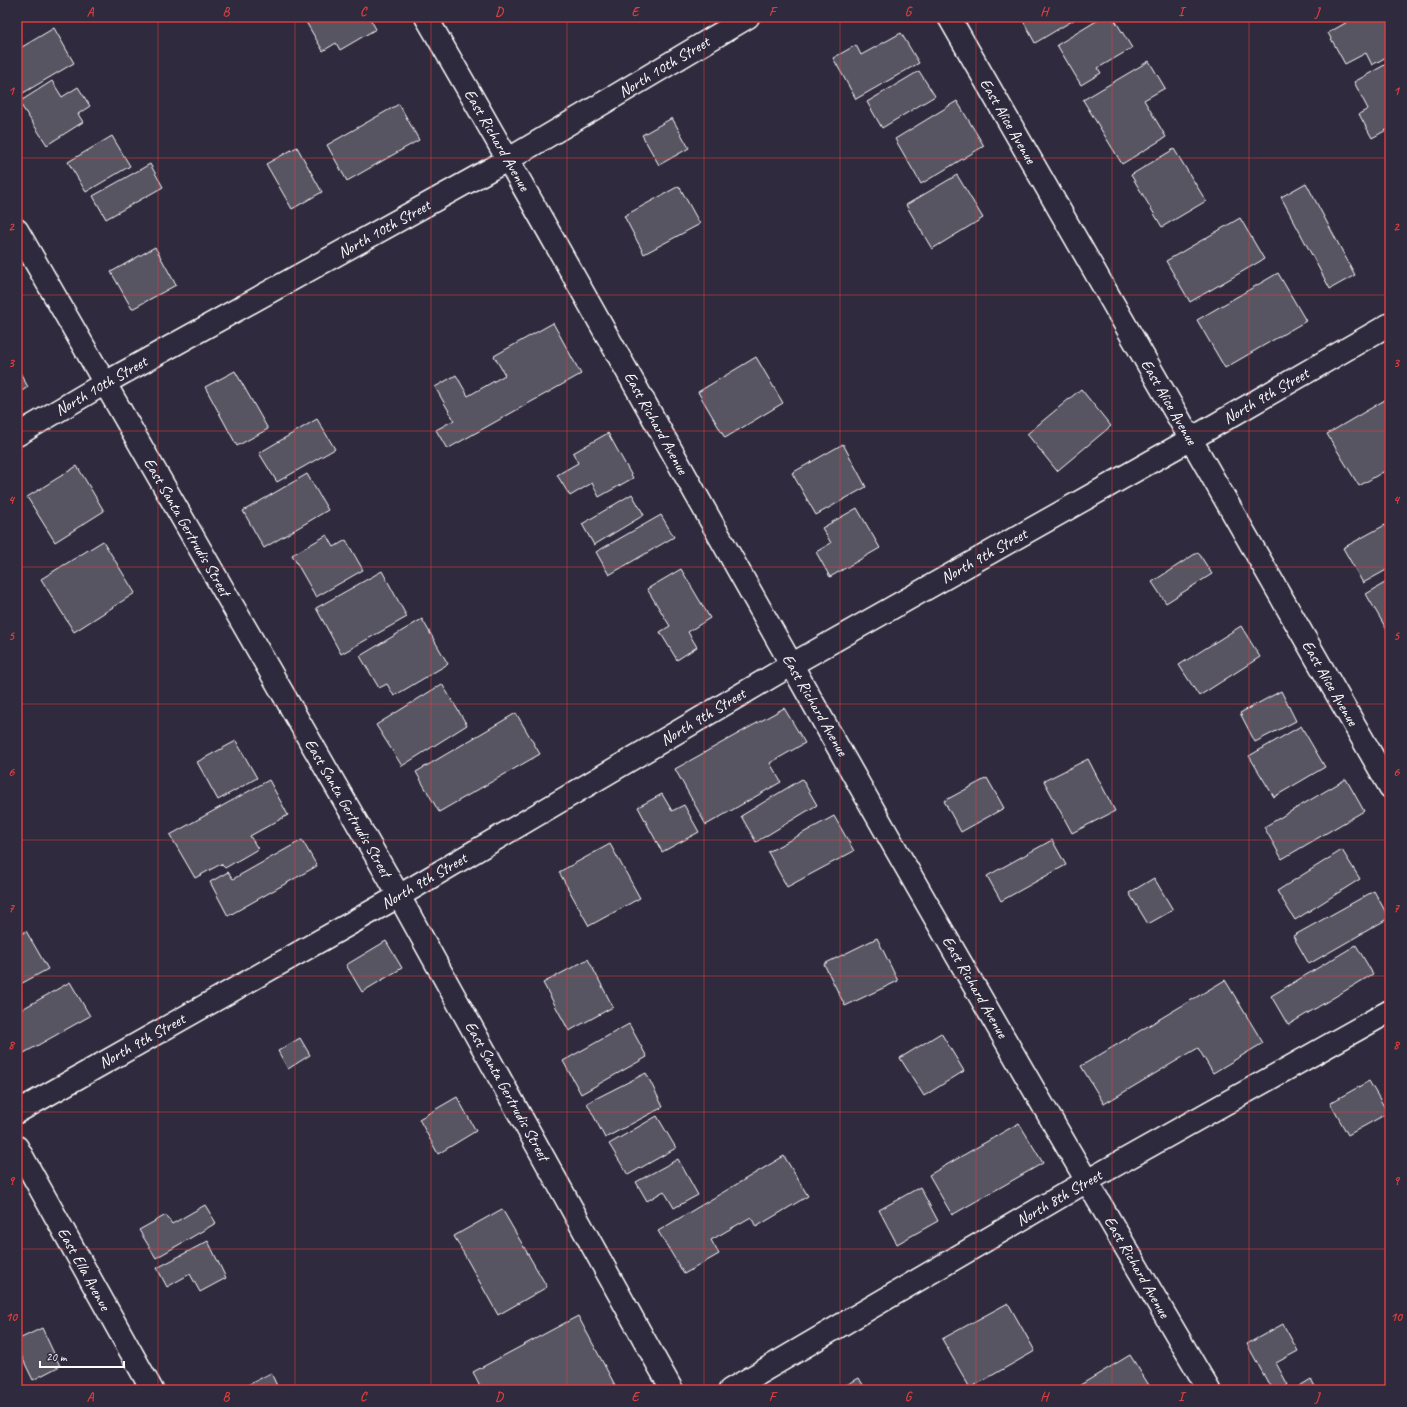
<svg xmlns="http://www.w3.org/2000/svg" width="1407" height="1407" viewBox="0 0 1407 1407" font-family="Caveat,sans-serif">
<rect width="100%" height="100%" fill="#2f2a3d"/>
<filter id="ink" filterUnits="userSpaceOnUse"><feTurbulence type="fractalNoise" baseFrequency=".025" numOctaves="2"/><feDisplacementMap in="SourceGraphic" scale="8" xChannelSelector="R" yChannelSelector="G"/><feConvolveMatrix kernelMatrix="1 2 1 2 8 2 1 2 1" color-interpolation-filters="sRGB"/></filter>
<g filter="url(#ink)">
<path fill="#595564" stroke="#fff" d="M315,17H369L376,29L340,50L336,43L323,51L306,22Z
M1021,17H1077V18L1035,43Z
M1103,17H1113L1132,48L1098,68L1101,73L1081,85L1057,45Z
M1356,17H1390V55L1372,65L1366,53L1345,64L1328,33Z
M54,28L74,63L18,96L17,50Z
M901,33L919,63L856,99L833,58L856,45L861,55Z
M1149,61L1165,88L1144,100L1166,137L1122,164L1083,100Z
M1390,62V128L1372,138L1359,114L1368,109L1354,82Z
M919,71L935,96L882,128L867,102Z
M52,81L62,97L78,87L90,106L78,114L83,122L47,145L19,102Z
M957,101L984,146L921,184L895,139Z
M399,104L419,140L347,181L327,145Z
M672,118L689,148L659,165L642,135Z
M112,136L130,166L86,192L68,162Z
M297,147L322,192L292,209L266,164Z
M1174,149L1206,201L1162,227L1131,175Z
M150,164L163,187L106,219L93,196Z
M957,175L983,218L932,249L906,205Z
M1306,183L1355,275L1330,289L1281,197Z
M679,186L700,224L644,254L624,216Z
M1240,218L1264,259L1190,302L1166,261Z
M155,247L176,285L132,309L111,272Z
M1278,273L1306,321L1225,368L1197,320Z
M553,323L581,374L447,449L436,430L454,420L435,387L456,375L468,396L505,375L494,356Z
M756,357L783,403L725,438L698,392Z
M17,367L28,387L17,394Z
M235,371L268,429L237,446L205,387Z
M1081,389L1111,426L1057,471L1027,434Z
M1390,397V468L1359,486L1327,434Z
M317,419L335,449L277,482L259,453Z
M608,433L633,478L599,497L592,483L570,496L557,475L578,463L573,453Z
M843,444L866,487L816,515L792,473Z
M77,466L104,511L55,542L27,497Z
M307,474L328,510L264,548L243,511Z
M632,494L644,515L594,545L582,524Z
M857,508L880,548L830,577L816,552L831,543L822,528Z
M661,515L674,537L609,575L596,552Z
M1385,525L1390,534V568L1363,583L1343,548Z
M327,535L334,547L346,540L363,570L316,597L292,555Z
M103,541L135,593L74,632L41,579Z
M1198,552L1212,574L1166,603L1152,582Z
M681,569L710,618L688,632L697,647L677,660L660,632L670,626L647,589Z
M382,571L407,617L341,654L316,608Z
M1390,580V629L1387,630L1366,594Z
M422,619L448,664L394,696L387,684L379,688L360,656Z
M1241,626L1260,657L1199,696L1179,665Z
M442,684L467,725L402,766L376,725Z
M1281,691L1296,721L1255,742L1240,713Z
M784,708L805,743L770,763L781,782L706,825L675,769Z
M516,713L540,754L439,812L416,772Z
M1301,726L1325,767L1274,797L1249,756Z
M236,741L257,778L218,800L197,762Z
M1088,759L1115,811L1072,833L1044,781Z
M987,778L1004,808L961,832L944,801Z
M802,779L817,805L756,842L741,816Z
M1346,779L1364,811L1282,859L1264,827Z
M269,780L288,815L250,836L258,849L225,868L221,864L195,878L170,835Z
M662,794L672,811L684,805L699,832L662,852L638,807Z
M834,816L854,851L787,887L768,852Z
M302,840L317,866L228,916L210,882L228,872L233,879Z
M1052,840L1066,865L1001,901L987,876Z
M610,844L640,898L589,926L559,872Z
M1342,850L1360,879L1295,920L1277,891Z
M1154,878L1173,910L1148,924L1129,893Z
M1374,891L1389,918L1309,964L1293,936Z
M26,931L48,969L17,986V937Z
M877,938L898,981L845,1006L824,964Z
M386,941L402,968L362,992L346,965Z
M1356,945L1373,974L1288,1025L1271,996Z
M588,959L613,1007L569,1031L543,983Z
M1225,980L1263,1043L1213,1073L1198,1048L1104,1104L1081,1066Z
M70,982L90,1016L24,1053L17,1040V1012Z
M629,1024L647,1057L581,1094L563,1061Z
M941,1033L964,1071L924,1096L900,1058Z
M300,1038L310,1055L288,1069L278,1051Z
M646,1073L663,1107L605,1138L587,1103Z
M1369,1081L1388,1113L1348,1135L1330,1103Z
M457,1097L476,1131L438,1154L419,1119Z
M657,1116L676,1148L628,1175L609,1144Z
M1019,1123L1043,1163L952,1215L929,1175Z
M784,1156L808,1196L756,1227L751,1217L711,1240L719,1254L684,1274L658,1231Z
M678,1159L698,1195L674,1208L664,1191L647,1201L636,1182Z
M920,1187L938,1221L897,1244L879,1210Z
M205,1205L216,1223L156,1258L139,1230L166,1215L172,1224Z
M502,1209L547,1287L498,1315L454,1236Z
M208,1241L226,1278L200,1292L190,1274L167,1287L157,1268Z
M1008,1303L1035,1351L970,1388L942,1339Z
M578,1316L616,1387L612,1390H482L473,1372Z
M1283,1324L1298,1351L1276,1363L1288,1385L1280,1390H1272L1247,1344Z
M42,1328L60,1366L33,1380L17,1347V1340Z
M1130,1355L1152,1390H1072Z
M271,1373L279,1390H241L240,1389Z
M859,1378L866,1390H837Z
M1311,1379L1317,1390H1293Z"/>
<g fill="none" stroke-linecap="round" stroke-linejoin="round">
<g stroke="#fff" stroke-width="25">
<path id="street" d="M426,17C550,230 668,446 789,660C926,905 1067,1148 1209,1390
M949,17L1390,787
M17,1112L399,896L791,665L1191,439L1390,324
M17,1147L152,1390
M730,1390L1087,1181L1390,1011"/>
</g>
<g stroke="#fff" stroke-width="25">
<path id="secondary" d="M17,230L399,896L672,1390
M17,435L105,383L509,159L748,17"/>
</g>
<use href="#street" stroke="#2f2a3d" stroke-width="22"/>
<use href="#secondary" stroke="#2f2a3d" stroke-width="22"/>
</g>
</g>
<path fill="none" stroke="#da3e3e" stroke-width="1" stroke-opacity="0.55" d="M158,17V1390M295,17V1390M431,17V1390M567,17V1390M704,17V1390M840,17V1390M976,17V1390M1112,17V1390M1249,17V1390M17,158H1390M17,295H1390M17,431H1390M17,567H1390M17,704H1390M17,840H1390M17,976H1390M17,1112H1390M17,1249H1390"/>
<g text-anchor="middle" dominant-baseline="central" stroke-width="3" stroke-linejoin="round" paint-order="stroke">
<g font-size="16" fill="#fff" stroke="#2f2a3d">
<text transform="translate(664 67) rotate(-31)">North 10th Street</text>
<text transform="translate(1008 121) rotate(60)">East Alice Avenue</text>
<text transform="translate(497 140) rotate(60)">East Richard Avenue</text>
<text transform="translate(384 229) rotate(-29)">North 10th Street</text>
<text transform="translate(101 386) rotate(-30)">North 10th Street</text>
<text transform="translate(1266 396) rotate(-30)">North 9th Street</text>
<text transform="translate(1169 402) rotate(60)">East Alice Avenue</text>
<text transform="translate(656 423) rotate(61)">East Richard Avenue</text>
<text transform="translate(187 527) rotate(60)">East Santa Gertrudis Street</text>
<text transform="translate(984 556) rotate(-29)">North 9th Street</text>
<text transform="translate(1330 683) rotate(60)">East Alice Avenue</text>
<text transform="translate(815 705) rotate(60)">East Richard Avenue</text>
<text transform="translate(703 717) rotate(-31)">North 9th Street</text>
<text transform="translate(348 808) rotate(60)">East Santa Gertrudis Street</text>
<text transform="translate(424 881) rotate(-30)">North 9th Street</text>
<text transform="translate(975 987) rotate(60)">East Richard Avenue</text>
<text transform="translate(142 1041) rotate(-29)">North 9th Street</text>
<text transform="translate(507 1091) rotate(61)">East Santa Gertrudis Street</text>
<text transform="translate(1059 1198) rotate(-30)">North 8th Street</text>
<text transform="translate(1137 1267) rotate(60)">East Richard Avenue</text>
<text transform="translate(84 1269) rotate(61)">East Ella Avenue</text>
</g>
</g>
<rect width="1407" height="1407" fill="none" stroke="#2f2a3d" stroke-width="44"/>
<path d="M40 1361v6h84v-6" fill="none" stroke="#ffffff" stroke-width="2"/>
<text x="46" y="1361" font-size="12" fill="#ffffff" stroke="#2f2a3d" stroke-width="3" paint-order="stroke">20 m</text>
<rect x="22" y="22" width="1363" height="1363" fill="none" stroke="#da3e3e" stroke-width="1.5"/>
<g font-size="13" text-anchor="middle" font-weight="bold" fill="#da3e3e">
<text x="90" y="16">A</text>
<text x="226" y="16">B</text>
<text x="363" y="16">C</text>
<text x="499" y="16">D</text>
<text x="635" y="16">E</text>
<text x="772" y="16">F</text>
<text x="908" y="16">G</text>
<text x="1044" y="16">H</text>
<text x="1181" y="16">I</text>
<text x="1317" y="16">J</text>
<text x="11" y="95">1</text>
<text x="1396" y="95">1</text>
<text x="11" y="231">2</text>
<text x="1396" y="231">2</text>
<text x="11" y="367">3</text>
<text x="1396" y="367">3</text>
<text x="11" y="504">4</text>
<text x="1396" y="504">4</text>
<text x="11" y="640">5</text>
<text x="1396" y="640">5</text>
<text x="11" y="776">6</text>
<text x="1396" y="776">6</text>
<text x="11" y="912">7</text>
<text x="1396" y="912">7</text>
<text x="11" y="1049">8</text>
<text x="1396" y="1049">8</text>
<text x="11" y="1185">9</text>
<text x="1396" y="1185">9</text>
<text x="11" y="1321">10</text>
<text x="1396" y="1321">10</text>
<text x="90" y="1401">A</text>
<text x="226" y="1401">B</text>
<text x="363" y="1401">C</text>
<text x="499" y="1401">D</text>
<text x="635" y="1401">E</text>
<text x="772" y="1401">F</text>
<text x="908" y="1401">G</text>
<text x="1044" y="1401">H</text>
<text x="1181" y="1401">I</text>
<text x="1317" y="1401">J</text>
</g>
</svg>
